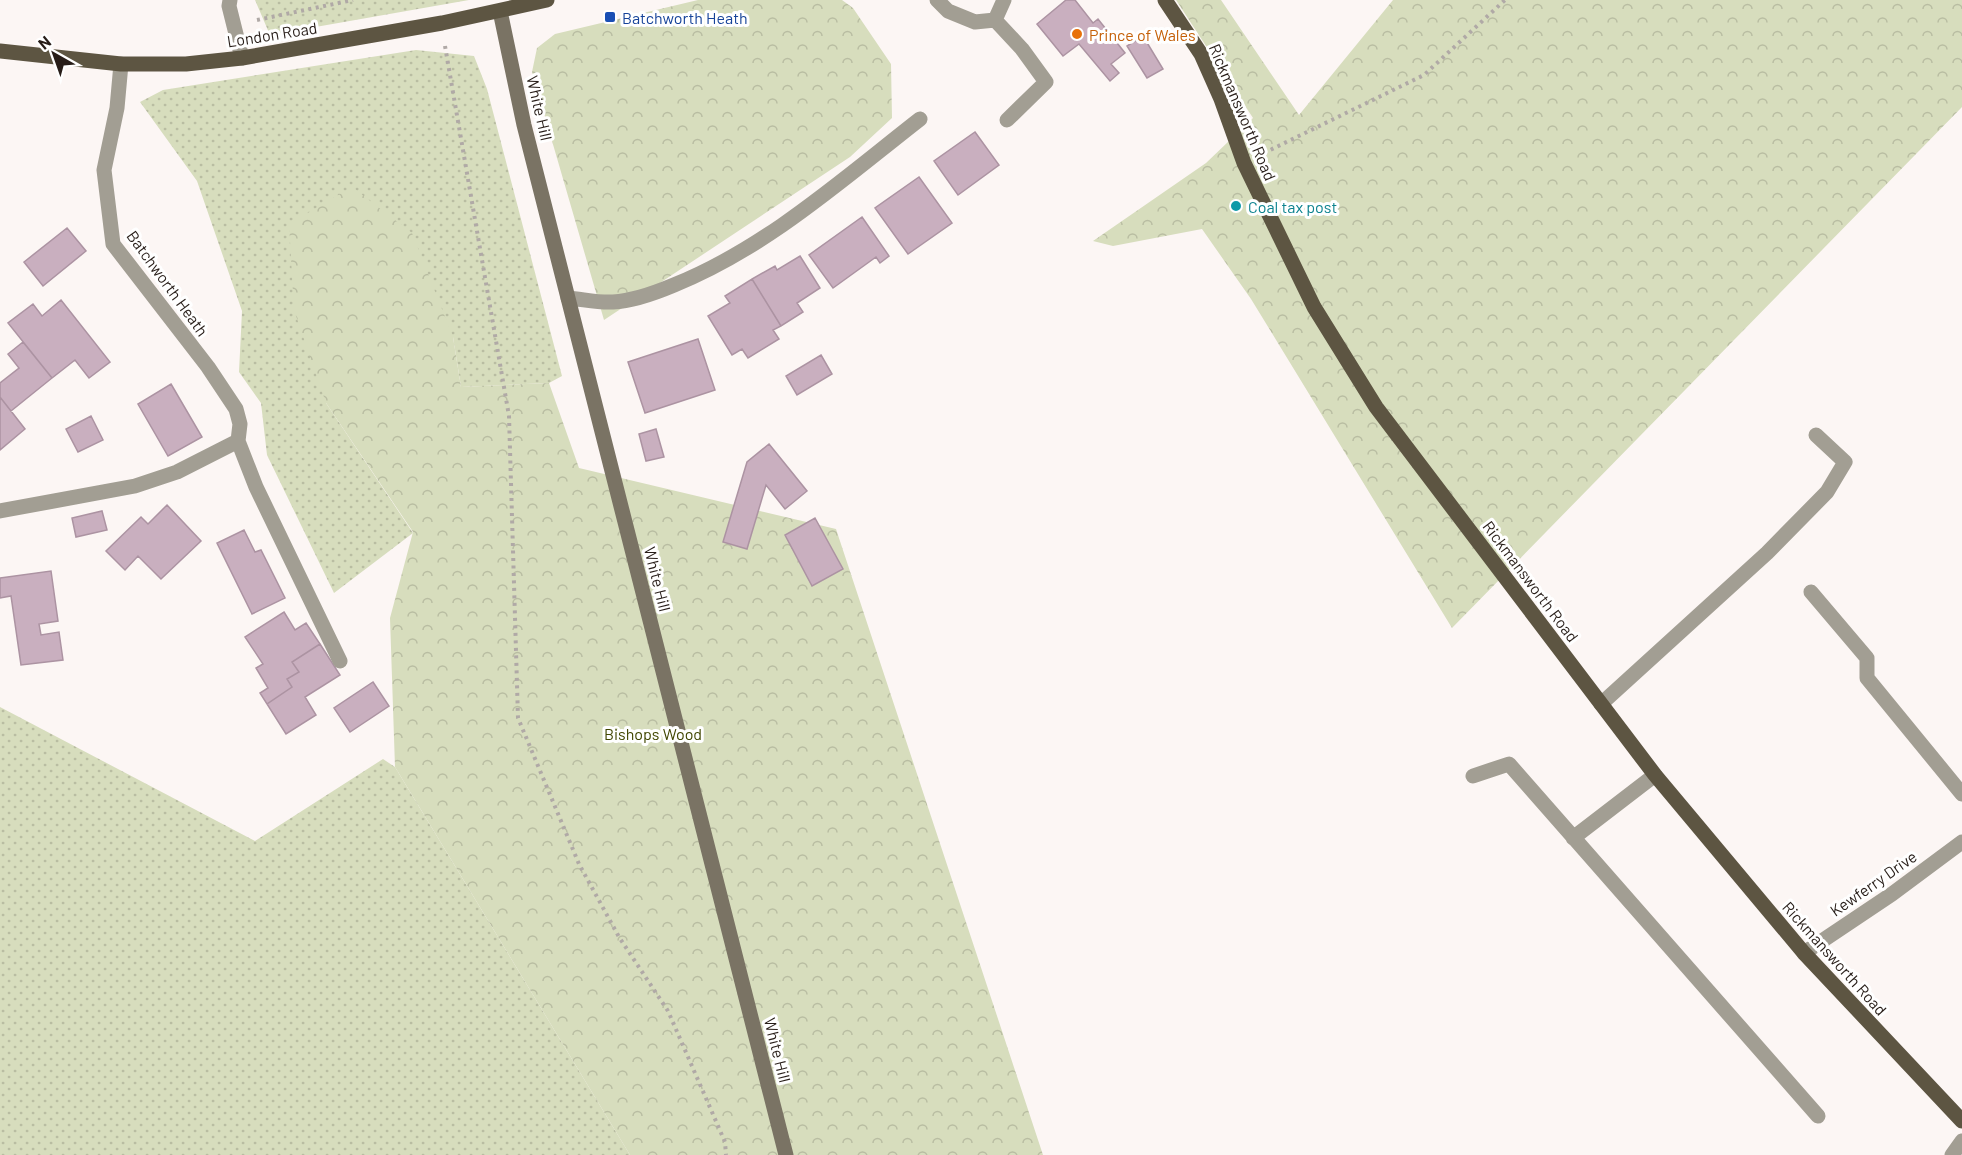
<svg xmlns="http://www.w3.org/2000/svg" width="1962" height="1155" viewBox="0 0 1962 1155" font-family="Barlow,sans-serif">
<defs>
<pattern id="grass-dots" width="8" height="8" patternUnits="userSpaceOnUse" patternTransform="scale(1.5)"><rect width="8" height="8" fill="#d7ddbd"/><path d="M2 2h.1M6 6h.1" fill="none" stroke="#b9bda2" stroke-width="1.8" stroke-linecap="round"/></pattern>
<pattern id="forest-crowns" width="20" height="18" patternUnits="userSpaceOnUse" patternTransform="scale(1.5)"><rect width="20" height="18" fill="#d7ddbd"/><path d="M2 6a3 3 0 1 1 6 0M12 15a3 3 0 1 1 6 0" fill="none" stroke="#b9bda2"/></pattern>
</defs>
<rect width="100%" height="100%" fill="#fcf6f4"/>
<path fill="url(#grass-dots)" d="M255,0H469L270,35Z
M416,50L474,56L487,89L562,376L549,383L461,387L453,337L326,403L413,533L334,593L267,455L261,403L239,372L242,311L197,181L140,102L163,90Z
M0,707L255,841L383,759L395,767L630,1155H0Z"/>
<path fill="url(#forest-crowns)" d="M698,0H842L853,8L891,64L892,118L850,157L604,320L532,72L537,48L555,34Z
M1176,0H1221L1299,115L1393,0H1962V107L1452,628L1251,299L1202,229L1113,246L1093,241L1206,163L1253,118Z
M352,187L412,233L453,337L461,387L549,383L579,468L836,529L1043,1155H630L395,767L390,618L413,532L326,403L294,310L289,224Z"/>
<path fill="#c9afbf" stroke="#ac93a2" stroke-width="1.5" d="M1066,0H1075L1093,23L1098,19L1125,53L1111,64L1119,73L1110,81L1079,44L1063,56L1037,24Z
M1143,36L1163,69L1147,78L1127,46Z
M975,132L999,165L958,195L934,161Z
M919,177L952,223L908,254L875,208Z
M862,217L889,256L880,263L876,257L833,288L809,255Z
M67,228L86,251L43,286L24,262Z
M800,256L820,288L797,303L803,312L781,326L752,279L775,266L777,270Z
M752,279L781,326L773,330L779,339L748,358L742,349L732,355L708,316L730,303L725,296Z
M61,300L110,362L89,378L75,360L52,378L8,323L33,304L42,316Z
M698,339L715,390L645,413L628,362Z
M23,342L52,378L11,411L0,397V383L19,368L8,354Z
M821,355L832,374L797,395L786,376Z
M171,384L202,437L168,456L138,404Z
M0,397L25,429L0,450Z
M91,416L103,440L78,452L66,429Z
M656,429L664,457L646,461L639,434Z
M769,444L807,491L785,509L766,485L747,549L723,542L747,462Z
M167,505L201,541L161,579L138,556L125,570L106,551L141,517L148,524Z
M102,511L107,530L76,537L72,518Z
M815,518L843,569L812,586L785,535Z
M244,530L255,552L261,550L285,598L252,614L217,543Z
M51,571L58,621L39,624L41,635L59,632L63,660L21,665L11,596L0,598V578Z
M284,612L295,630L306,623L320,644L292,662L299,672L287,679L292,687L267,704L260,693L268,688L256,668L263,664L245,637Z
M320,644L340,675L305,697L316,715L286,734L267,704L292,687L287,679L299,672L292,662Z
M373,682L389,706L350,732L334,708Z"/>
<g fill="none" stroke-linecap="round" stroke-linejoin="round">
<path stroke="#b0a9a6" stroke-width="4" stroke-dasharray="3 4.5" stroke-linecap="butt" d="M257,20L353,0
M445,46L509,416L518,718L579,864L619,937L668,1011L725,1142L726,1155
M1264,153L1424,75L1505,0"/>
<path stroke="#a29e93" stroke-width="15" d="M230,0L229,6L242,58
M937,0L948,11L975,22L995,20L1004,0
M995,20L1022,49L1046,82L1007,120
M121,64L117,108L104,170L113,244L208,367L236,409L240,424L238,441L256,487L340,661
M568,298C582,299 598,303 613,302C634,301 655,293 674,285C766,248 843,179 920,119
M0,511L135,486L177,472L238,441
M1811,592L1867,658V678L1962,794
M1601,704L1767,553L1827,492L1845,462L1816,435
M1952,1155L1962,1141"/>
<path stroke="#a29e93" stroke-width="15" d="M1473,776L1509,764L1818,1116
M1573,838L1655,775
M1804,953L1892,894L1962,842"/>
<path stroke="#7a7364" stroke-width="15" d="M500,11L524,125L568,298L786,1155"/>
<path stroke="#5d5542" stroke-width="15" d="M1165,0L1201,54L1221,99L1244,163L1314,307L1376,407L1655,775L1804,953L1962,1121
M0,51L121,64H186L242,58L442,23L547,0"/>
</g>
<rect fill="#1a4fb4" stroke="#fff" stroke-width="2" x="604" y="11" width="12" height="12" rx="3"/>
<circle fill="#e8710a" stroke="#fff" stroke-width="2" cx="1077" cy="34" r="6"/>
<circle fill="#0f9aa8" stroke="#fff" stroke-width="2" cx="1236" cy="206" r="6"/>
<g text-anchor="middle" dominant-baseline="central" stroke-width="6" stroke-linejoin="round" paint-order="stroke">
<g font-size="16" fill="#164399" stroke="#fff" text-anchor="start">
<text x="622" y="17">Batchworth Heath</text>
</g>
<g font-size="16" fill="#271d18" stroke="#fff">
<text transform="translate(272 34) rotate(-9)">London Road</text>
<text transform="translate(540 108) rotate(77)">White Hill</text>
<text transform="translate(1243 112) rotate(67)">Rickmansworth Road</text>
<text transform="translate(168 283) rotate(54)">Batchworth Heath</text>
<text transform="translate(658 579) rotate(76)">White Hill</text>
<text transform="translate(1531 581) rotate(53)">Rickmansworth Road</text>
<text transform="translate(1873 883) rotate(-35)">Kewferry Drive</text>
<text transform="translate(1835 958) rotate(48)">Rickmansworth Road</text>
<text transform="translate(778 1050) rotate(76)">White Hill</text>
</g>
<g font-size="16" fill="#c56008" stroke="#fff" text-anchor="start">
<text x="1089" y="34">Prince of Wales</text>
</g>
<g font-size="16" fill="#0d838f" stroke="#fff" text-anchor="start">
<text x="1248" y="206">Coal tax post</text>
</g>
<g font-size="16" fill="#404601" stroke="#fff">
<text x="653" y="733">Bishops Wood</text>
</g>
</g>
<g transform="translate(54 54) rotate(320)" stroke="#ffffff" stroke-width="4.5" paint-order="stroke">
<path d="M0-4.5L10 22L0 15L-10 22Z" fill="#271d18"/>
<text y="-9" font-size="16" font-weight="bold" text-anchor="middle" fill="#271d18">N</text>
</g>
</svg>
